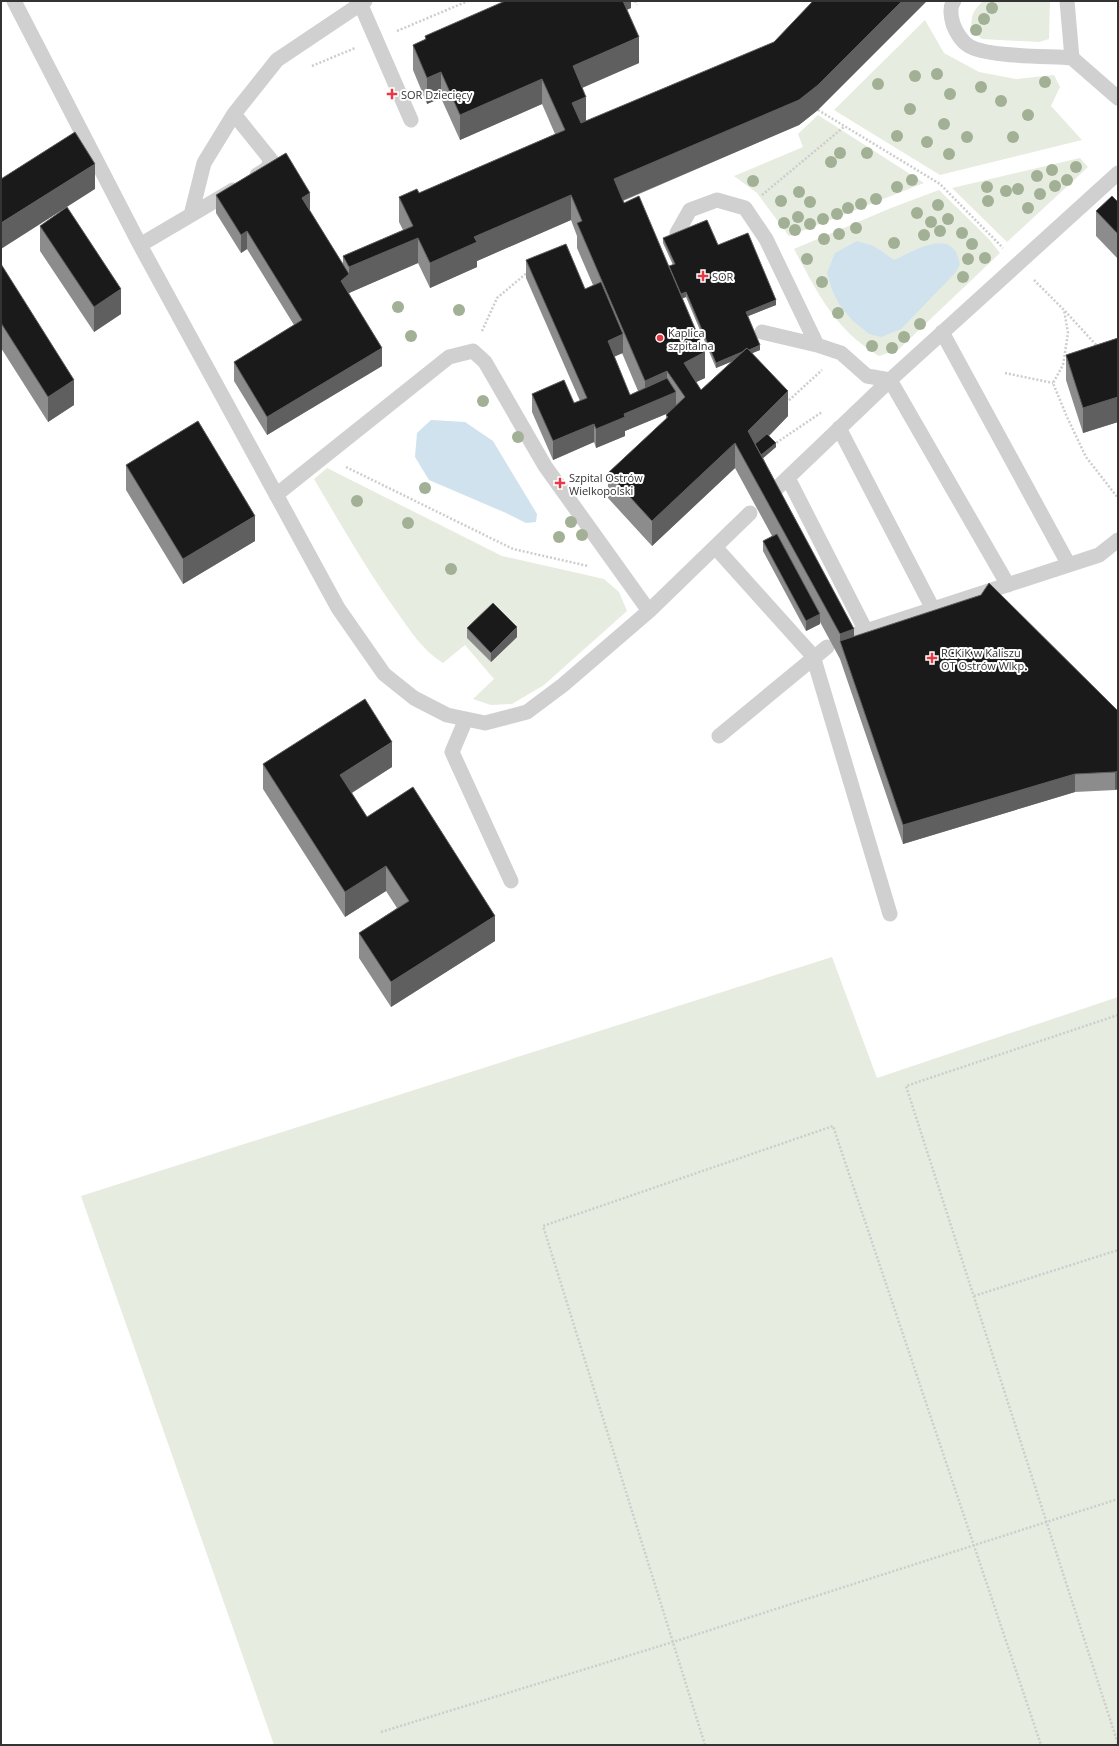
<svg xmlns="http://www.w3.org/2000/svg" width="1119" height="1746" viewBox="0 0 1119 1746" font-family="'Open Sans',sans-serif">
<rect width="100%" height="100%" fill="#fff"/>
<path fill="#e6ecdf" d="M983,1H1050L1049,39L1039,42L982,39L972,30C970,16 973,11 983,1Z
M925,20L944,53L979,72L1016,79L1054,75L1060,87L1051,106L1082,140L940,175L834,110Z
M818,115L924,183L789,236L757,193L734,176L803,147L798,134Z
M1080,158L1088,167L1007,242L952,188Z
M939,190L989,239L1000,253L899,349L879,356C835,330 817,292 794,249L891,208Z
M327,468L502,556L604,579L619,592L627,611L544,685L512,704L491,705L473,699L494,679L465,645L443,663C422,650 409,629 395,609C365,567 340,523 314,479Z
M832,957L877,1078L1118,997V1745H274L81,1196Z"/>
<path fill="#cfe2ee" d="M857,241L874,246L894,260C909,254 944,231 956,252C958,256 959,261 960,264L956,272L901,329L881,337L869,334L852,320L839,304L832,290L827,273L835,253Z
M431,420L465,422L493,441L537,514L536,522L526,523L506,513L429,480L415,457L417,433Z"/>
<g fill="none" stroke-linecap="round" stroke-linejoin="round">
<path stroke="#cdcdcd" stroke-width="2.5" stroke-dasharray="2 2" stroke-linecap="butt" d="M635,1L637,5
M397,31L468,1
M312,66L355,48
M818,110L940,184L1003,248
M762,195L845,126
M1034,280L1064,310L1068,333L1064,359L1063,365L1053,383L1067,417L1086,457L1118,498
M1065,311L1098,347
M482,331L497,298L528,272
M1005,373L1053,383
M786,403L822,370
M773,445L822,412
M346,467L513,549L588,566
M1118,1015L906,1086L1118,1744
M974,1296L1118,1250
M381,1732L673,1642L1118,1499
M705,1745L543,1226L833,1126L1041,1745"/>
<path stroke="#d0d0d0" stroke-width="15" d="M14,1L140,245L338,608L384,674L414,698L447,715L485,723L527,712L563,685L649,611L750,513
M954,1C949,7 951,17 953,24C956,32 961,41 969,46C987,57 1048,56 1072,58
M1067,1L1072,58L1118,98
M360,3L411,120
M234,114L271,160L267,169L257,175
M191,215L233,190
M678,237L677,233L690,210L717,200L745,208L766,239L817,345L841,353L867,376L890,380L1008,585
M140,245L191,215L204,163L234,114L277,60L365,1
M762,332L817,345
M942,332L1069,565
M839,428L933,609
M788,478L866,631
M777,488L890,380L1118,173
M276,495L449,357L473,351L485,362L545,466L649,611
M716,548L813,656L890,914
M854,635L1099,555L1118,540
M466,719L452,752L511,881
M719,736L827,647"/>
</g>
<g fill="#a2b095">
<circle cx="992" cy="8" r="6"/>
<circle cx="984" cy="19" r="6"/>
<circle cx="976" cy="30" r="6"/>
<circle cx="937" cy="74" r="6"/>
<circle cx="915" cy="76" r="6"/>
<circle cx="1045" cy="82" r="6"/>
<circle cx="878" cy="84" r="6"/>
<circle cx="981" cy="87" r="6"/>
<circle cx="950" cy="94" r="6"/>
<circle cx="1001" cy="101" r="6"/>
<circle cx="910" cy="109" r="6"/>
<circle cx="1028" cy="115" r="6"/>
<circle cx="944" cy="124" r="6"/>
<circle cx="897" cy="136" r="6"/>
<circle cx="967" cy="137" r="6"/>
<circle cx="1013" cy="137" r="6"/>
<circle cx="927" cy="142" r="6"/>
<circle cx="840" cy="153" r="6"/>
<circle cx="867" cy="153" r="6"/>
<circle cx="949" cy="154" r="6"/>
<circle cx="831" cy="162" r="6"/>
<circle cx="1076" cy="167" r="6"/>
<circle cx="1052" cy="170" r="6"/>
<circle cx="1037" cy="176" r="6"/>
<circle cx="912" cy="180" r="6"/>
<circle cx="1067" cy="180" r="6"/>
<circle cx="753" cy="181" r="6"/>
<circle cx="1055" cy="186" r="6"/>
<circle cx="897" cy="187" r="6"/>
<circle cx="987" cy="187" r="6"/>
<circle cx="1018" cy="189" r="6"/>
<circle cx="1006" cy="191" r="6"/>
<circle cx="799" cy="192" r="6"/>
<circle cx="1040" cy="194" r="6"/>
<circle cx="876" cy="199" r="6"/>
<circle cx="781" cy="201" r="6"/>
<circle cx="988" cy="201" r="6"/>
<circle cx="810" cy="202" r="6"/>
<circle cx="861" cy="204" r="6"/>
<circle cx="938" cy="205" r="6"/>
<circle cx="848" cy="208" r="6"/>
<circle cx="1028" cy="208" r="6"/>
<circle cx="917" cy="213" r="6"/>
<circle cx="837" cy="214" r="6"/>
<circle cx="798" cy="217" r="6"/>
<circle cx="823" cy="219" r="6"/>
<circle cx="948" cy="219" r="6"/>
<circle cx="931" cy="222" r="6"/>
<circle cx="784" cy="223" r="6"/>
<circle cx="810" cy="224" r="6"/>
<circle cx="856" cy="228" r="6"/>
<circle cx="795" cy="230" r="6"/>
<circle cx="940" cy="231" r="6"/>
<circle cx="962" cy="233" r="6"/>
<circle cx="839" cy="234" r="6"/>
<circle cx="924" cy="235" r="6"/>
<circle cx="824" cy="239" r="6"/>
<circle cx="894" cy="243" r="6"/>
<circle cx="972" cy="244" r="6"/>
<circle cx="985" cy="258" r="6"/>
<circle cx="807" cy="259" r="6"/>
<circle cx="968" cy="259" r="6"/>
<circle cx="963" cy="277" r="6"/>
<circle cx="822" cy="282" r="6"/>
<circle cx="398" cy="307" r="6"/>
<circle cx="459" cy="310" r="6"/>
<circle cx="838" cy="313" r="6"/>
<circle cx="920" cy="324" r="6"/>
<circle cx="411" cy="336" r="6"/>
<circle cx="904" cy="337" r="6"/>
<circle cx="872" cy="346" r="6"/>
<circle cx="892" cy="348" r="6"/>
<circle cx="483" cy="401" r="6"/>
<circle cx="518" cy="437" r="6"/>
<circle cx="425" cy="488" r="6"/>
<circle cx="357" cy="501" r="6"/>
<circle cx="571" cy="522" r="6"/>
<circle cx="408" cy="523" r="6"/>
<circle cx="582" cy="535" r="6"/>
<circle cx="559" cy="537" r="6"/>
<circle cx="451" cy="569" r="6"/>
</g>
<path fill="#8c8c8c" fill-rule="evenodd" d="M631,1V8L627,9L639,63L582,87L586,121L818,110L799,125L623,201L624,203L669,266L673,265L663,243V238L718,245L776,305L748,316L760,350L752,353L788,416L769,436L776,447L763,458L854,636L1118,711V789L1115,790L1075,792L903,844L840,659L820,622V624L806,631L763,551V541L772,536L735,468L652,546L608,498V473L666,419V415L668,413L625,431V436L596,448L594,442L553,460L532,412V394L574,403L580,401L526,278V260L585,289L593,285L577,248V236L571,220L477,261V267L430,288L418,263L349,293L382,366L267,435L234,381V362L294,325L247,249L241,253L216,213V195L310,211L343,264V256L403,230L399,222V197L419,193L555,134L542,104L460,140L441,98L427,104L413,70V45L425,40V36ZM686,297L716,368L732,361L701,390L696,382L705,378L682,298ZM622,353L638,391L630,395L614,357Z
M1118,202V259L1096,236V211Z
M40,226L121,314L94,332L40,251Z
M1,264L74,405L48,422L1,348Z
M1118,338V422L1083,433L1066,380V355Z
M126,465L255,541L183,584L126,490Z
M467,628L517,637L491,662L467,638Z
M263,764L392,767L352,793L367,817L495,941L391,1007L359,958V933L397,908L386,891L345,917L263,789Z"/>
<path fill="#5f5f5f" d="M618,1H631V8L618,14Z
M902,1H927L818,110L799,125L614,204V179Z
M639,37V63L573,92V66Z
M441,72V98L427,104V78Z
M542,79V104L460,140V115Z
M586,97V122L572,128V103Z
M95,164V189L1,249V223Z
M310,193V211L302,198Z
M571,195V220L477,261V267L430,288V263L474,237Z
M247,231V249L241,253V235Z
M418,238V263L349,293V267Z
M349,274V293L341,299V281Z
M121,289V314L94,332V307Z
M686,292V297L674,302V297Z
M776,300V305L746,317V312Z
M623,334V353L608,359V341Z
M760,345V350L716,368V363Z
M382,348V366L267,435V417Z
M705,352V378L684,388V363Z
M667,371V395L676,392V410L625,431V436L596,448V429L624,414L645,405V381Z
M74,380V405L48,422V397Z
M788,391V416L751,454L748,431Z
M1118,397V422L1083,433V408Z
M594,424V442L553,460V441Z
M735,443V468L652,546V521Z
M776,443V447L755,465V460Z
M255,516V541L183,584V559Z
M820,614V624L806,631V621Z
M517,627V637L491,662V653Z
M854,629V654L840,641V659V634Z
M392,742V767L340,800V775Z
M1118,771V789L1115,790V772Z
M1075,774V792L903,844V825Z
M386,866V891L345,917V892Z
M495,916V941L391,1007V982Z"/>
<path fill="#1a1a1a" stroke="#5f5f5f" d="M505,1H623L639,37L573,66L586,97L572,103L581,123L774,42L813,1H902L818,85L799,100L614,179L624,203L639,196L705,352L684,363L701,390L747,348L788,391L748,431L854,629L840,634L735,443L652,521L608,473L668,417L666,415L685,397L667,371L645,381L577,223L582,221L571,195L474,237L477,242L430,263L418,238L349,267L343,256L413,226L399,197L417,189L419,193L565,130L542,79L460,115L441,72L427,78L413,45L426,39L425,36Z
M75,132L95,164L1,223V179Z
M286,153L310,193L302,198L349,274L341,281L382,348L267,417L234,362L302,320L247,231L241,235L216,195Z
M1112,196L1118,202V234L1096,211Z
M67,207L121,289L94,307L40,226Z
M707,220L718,245L748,233L776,300L746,312L760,345L749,350L747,348L742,352L716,363L686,292L681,294L669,266L675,264L663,238Z
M566,244L585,289L601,282L623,334L608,341L630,395L667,378L676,392L624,414L625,417L596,429L594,424L553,441L532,394L564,380L574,403L587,398L526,260Z
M1,264L74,380L48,397L1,323Z
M1118,338V397L1083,408L1066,355Z
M198,421L255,516L183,559L126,465Z
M767,434L776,443L761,455L755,444Z
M777,534L820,614L806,621L763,541Z
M989,583L1118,711V771L1115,772L1075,774L903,825L840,641L981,595Z
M493,603L517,627L491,653L467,628Z
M365,699L392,742L340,775L367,817L413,787L495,916L391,982L359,933L409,901L386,866L345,892L263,764Z"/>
<g fill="#e63946" stroke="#fff" stroke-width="1.5">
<path d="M390 88h4v4h4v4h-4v4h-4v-4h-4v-4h4z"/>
<path d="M701 270h4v4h4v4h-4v4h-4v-4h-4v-4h4z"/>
<circle cx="660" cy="338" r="4"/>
<path d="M558 477h4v4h4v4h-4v4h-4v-4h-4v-4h4z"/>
<path d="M930 652h4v4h4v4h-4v4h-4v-4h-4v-4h4z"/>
</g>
<g text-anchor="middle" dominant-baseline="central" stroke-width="4" stroke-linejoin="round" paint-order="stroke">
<g font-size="11" fill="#333" stroke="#fff" text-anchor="start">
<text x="401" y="94">SOR Dziecięcy</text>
<text x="712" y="276">SOR</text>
<text x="668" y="332">Kaplica<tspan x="668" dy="13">szpitalna</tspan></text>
<text x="569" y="477">Szpital Ostrów<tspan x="569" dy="13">Wielkopolski</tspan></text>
<text x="941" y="652">RCKiK w Kaliszu<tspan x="941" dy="13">OT Ostrów Wlkp.</tspan></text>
</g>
</g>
<rect width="1119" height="1746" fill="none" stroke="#333333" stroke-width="4"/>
</svg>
